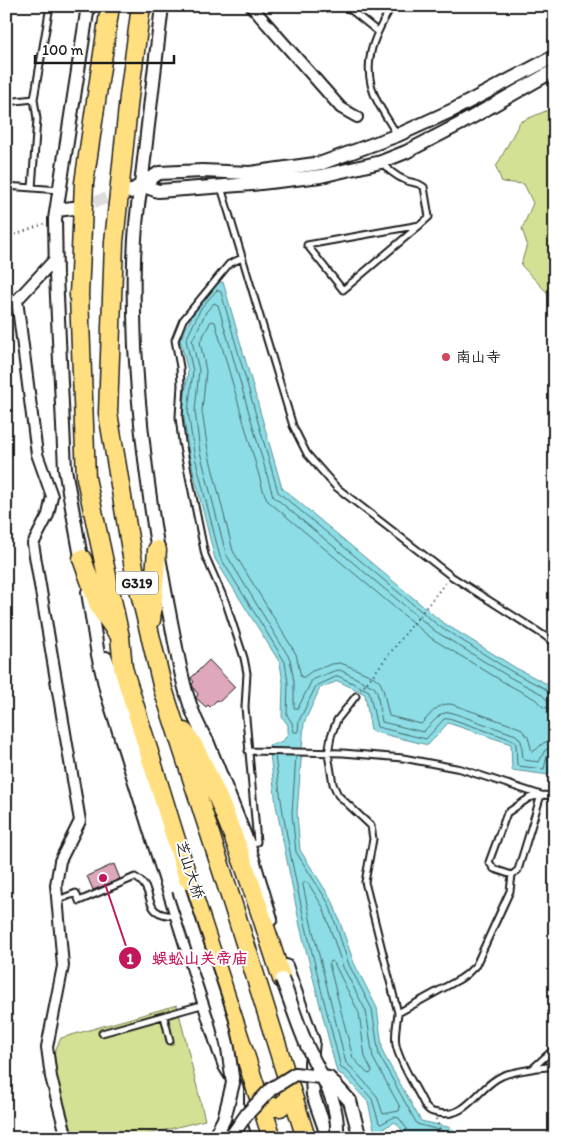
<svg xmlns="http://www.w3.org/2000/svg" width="561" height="1144" viewBox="0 0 561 1144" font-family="Itim,'LXGW WenKai TC',sans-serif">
<rect width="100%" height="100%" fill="#fff"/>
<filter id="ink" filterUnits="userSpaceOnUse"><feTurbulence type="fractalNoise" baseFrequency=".02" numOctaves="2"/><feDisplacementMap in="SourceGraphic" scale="10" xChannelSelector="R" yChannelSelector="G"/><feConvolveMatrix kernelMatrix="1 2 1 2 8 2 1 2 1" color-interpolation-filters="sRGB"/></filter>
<g filter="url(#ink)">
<path fill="#d3e194" stroke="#787e58" d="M555,107V301L521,265L527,244L522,229L533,203L524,184L502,182L496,167L520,122Z
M177,1005L205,1120L134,1138H73L51,1059L61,1038Z"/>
<path fill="#8cdde5" stroke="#5f9095" d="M223,282L282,488L442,622L516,668L547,684L555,693V759H552L549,775L512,770L511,744L448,723L428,745L371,731L365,694L338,681L320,688L304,723L297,813L300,850L333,902L354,963L377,1008L383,1053L421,1121L448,1127L466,1138H396L402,1130L395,1122L375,1133L368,1102L344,1076L337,1072L300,926L276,805L269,745L283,741L288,734V725L282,717L283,683L280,663L215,559L189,454L183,411L188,371L180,340L197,306L216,283Z"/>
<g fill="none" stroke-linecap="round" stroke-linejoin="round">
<path stroke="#49696c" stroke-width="1" d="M555,696L550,695L544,688L514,673L439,626L278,492L221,292L217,290L201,308L186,340L193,371L188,411L194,453L220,557L285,662L288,683L287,715L292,723L294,732H298L299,721L316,686L338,676L369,691L377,727L426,739L444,719L449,718L513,740L516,744L517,764L518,766L544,769L547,756L555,754
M555,702L547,700L540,693L511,678L435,631L273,496L218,305L214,303L206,312L192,341L199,370L195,411L200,452L226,554L290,659L294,682V708H298L312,680L334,671L340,670L374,687L377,692L382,722L423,732L441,714L450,712L516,735L521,741L523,758L524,760L539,762L545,750L555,747
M555,710L543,707L535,699L507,684L431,638L268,501L264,493L215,322L211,321L200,342L206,371L202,411L208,451L233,551L296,654L301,677H304L312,671L332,664L340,663L346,665L374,677L380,682L383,689L389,716L421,724C431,715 436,703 451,704L520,728L528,737L532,752C541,748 541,740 555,740
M275,755C287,861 315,965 341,1068L348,1072L372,1099L379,1123L381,1124L394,1117L399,1118L407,1129L403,1138
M296,756L292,813L296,852L329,904L349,965L372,1009L379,1055L417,1124L446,1132L456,1138
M305,882L308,883L323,907L343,967L366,1011L373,1058L400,1107L399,1111L383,1114L377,1096L352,1068L346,1063L311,923L303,885Z
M331,961L334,963L359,1013L365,1057L372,1071L370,1074L367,1073L353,1058L329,964Z"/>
</g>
<path fill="#dea7bc" stroke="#1c1c1c" d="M209,660L235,687L219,702L217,700L210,707L208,705L206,707L196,698L198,694L194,689L192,684L194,682L191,678Z
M114,864L120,879L93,890L87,876Z"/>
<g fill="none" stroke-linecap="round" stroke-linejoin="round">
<path stroke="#ddd" stroke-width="12" stroke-dasharray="12 6" stroke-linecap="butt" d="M77,207L125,193"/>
<g stroke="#1c1c1c" stroke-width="9">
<path id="service" d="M346,6L377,31
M392,6C373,37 360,66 377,101C383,113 391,124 397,135
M6,102L34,99
M381,162C389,170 395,176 405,180C413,184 416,181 424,187L429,217L420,225L343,290L307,245L420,225
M6,186L59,190
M221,187L293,426L307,454L336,487L451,576L545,636L555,644
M32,188L37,119L34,99L50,6
M242,258L229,264L183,320L175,340L180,367L181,385L179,417L182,442L205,555L226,603L244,658L247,673L245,707L257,842L249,846
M356,696L337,720L331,736L328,754L333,784L338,795L371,826L373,839L365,882L398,1013C397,1023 394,1034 396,1045C399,1062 417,1089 425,1106C429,1111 431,1112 438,1113C468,1119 478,1086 502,1076C510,1072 546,1066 555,1067
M248,751L343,753L403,758L461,769L541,795L555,796
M541,795L518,870L512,875L494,869L489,862L507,813L529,798Z
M58,900L76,893L79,901L135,877C160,892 137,915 177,916
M398,1013L460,979L467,974L476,965L510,891L512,875
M164,1016L170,1041
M102,1033L205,1004
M533,1068L555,1048"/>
</g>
<g stroke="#1c1c1c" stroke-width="14">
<path id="minor" d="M251,6L341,108L357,117
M56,258L17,300L37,454L52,496L48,515L33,544L80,821L60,861L56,885L63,966L47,1047L51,1077L67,1138"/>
</g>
<g stroke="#1c1c1c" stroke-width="16">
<path id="tertiary" d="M162,6L141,185C132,238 133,294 135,347C140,440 153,531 171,622C179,661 185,707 207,741L249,846L271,919
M141,185L158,191L252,184L321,176L381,162L406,152L460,124L555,70
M130,192L159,173L202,171L250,173L322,163L398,135L453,110L555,56
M57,210L73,208
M83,568L65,469L56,275L55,219L88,6
M88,592L98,655L107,693L219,1050L225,1066L233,1079L237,1089V1113L245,1138
M106,658L179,890
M286,966L313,1041L311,1064L313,1095L325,1129L331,1138"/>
</g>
<g stroke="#1c1c1c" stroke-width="21">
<path id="trunk" d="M110,6L84,183L79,295L86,478L120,637L123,668L188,879L272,1138
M141,6L129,97L114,242L108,413L134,568L163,689L233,905L306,1138
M82,559L100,608L116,631
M151,620L157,550
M184,732C197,748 205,770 214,789C241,850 261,915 282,979
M261,1102L270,1107H280L288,1100L290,1088"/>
</g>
<path stroke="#1c1c1c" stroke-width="2" stroke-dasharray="1 4" stroke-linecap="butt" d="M6,238L44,224
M361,690L446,582
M436,1119L443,1138"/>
<use href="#service" stroke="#fff" stroke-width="5"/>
<use href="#minor" stroke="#fff" stroke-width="10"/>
<use href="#tertiary" stroke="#fff" stroke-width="12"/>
<use href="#trunk" stroke="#ffdf80" stroke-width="18"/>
<g stroke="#1c1c1c" stroke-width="16" stroke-linecap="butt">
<path id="tertiary-bridge" d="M179,890L221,1018L228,1048L233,1083L224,1119L214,1138
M282,979C291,1002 298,1026 308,1048C323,1081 339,1099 337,1138
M230,1138L247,1114L271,1089L295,1074L329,1078L350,1101L360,1138"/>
</g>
<use href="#tertiary-bridge" stroke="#fff" stroke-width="12"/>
</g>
</g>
<circle fill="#d1495b" stroke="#fff" stroke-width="2" cx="446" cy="357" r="5"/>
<g text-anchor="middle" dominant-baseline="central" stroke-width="4" stroke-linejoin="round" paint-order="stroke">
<rect fill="#fff" stroke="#606060" stroke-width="1" x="116" y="571.5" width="42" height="23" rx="4"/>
<g font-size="14" font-weight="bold" fill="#1c1c1c">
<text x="137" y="583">G319</text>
</g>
<g font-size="15" fill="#1c1c1c" stroke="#fff" text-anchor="start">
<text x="456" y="357">南山寺</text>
</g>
<g font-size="15" fill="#1c1c1c" stroke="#fff">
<text transform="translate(190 870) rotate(72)">芝山大桥</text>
</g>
</g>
<path fill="none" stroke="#c2185b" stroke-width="2" d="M103 878L130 958"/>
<g fill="#c2185b" stroke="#fff" stroke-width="2">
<circle cx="103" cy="878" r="5"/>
<circle cx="130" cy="958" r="12"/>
</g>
<g font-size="15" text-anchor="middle" font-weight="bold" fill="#fff">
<text x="130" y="964">1</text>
</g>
<g font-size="16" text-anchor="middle" font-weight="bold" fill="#c2185b" stroke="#fff" stroke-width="4" stroke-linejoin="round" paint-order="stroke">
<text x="200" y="964">蜈蚣山关帝庙</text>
</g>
<rect width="561" height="1144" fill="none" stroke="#fff" stroke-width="25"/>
<rect x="12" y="12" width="536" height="1119" fill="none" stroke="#1c1c1c" stroke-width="2" filter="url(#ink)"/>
<path d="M35 55v8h139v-8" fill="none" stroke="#1c1c1c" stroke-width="2.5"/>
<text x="42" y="55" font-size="15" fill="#1c1c1c" stroke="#ffffff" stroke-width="4" paint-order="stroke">100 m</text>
</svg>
